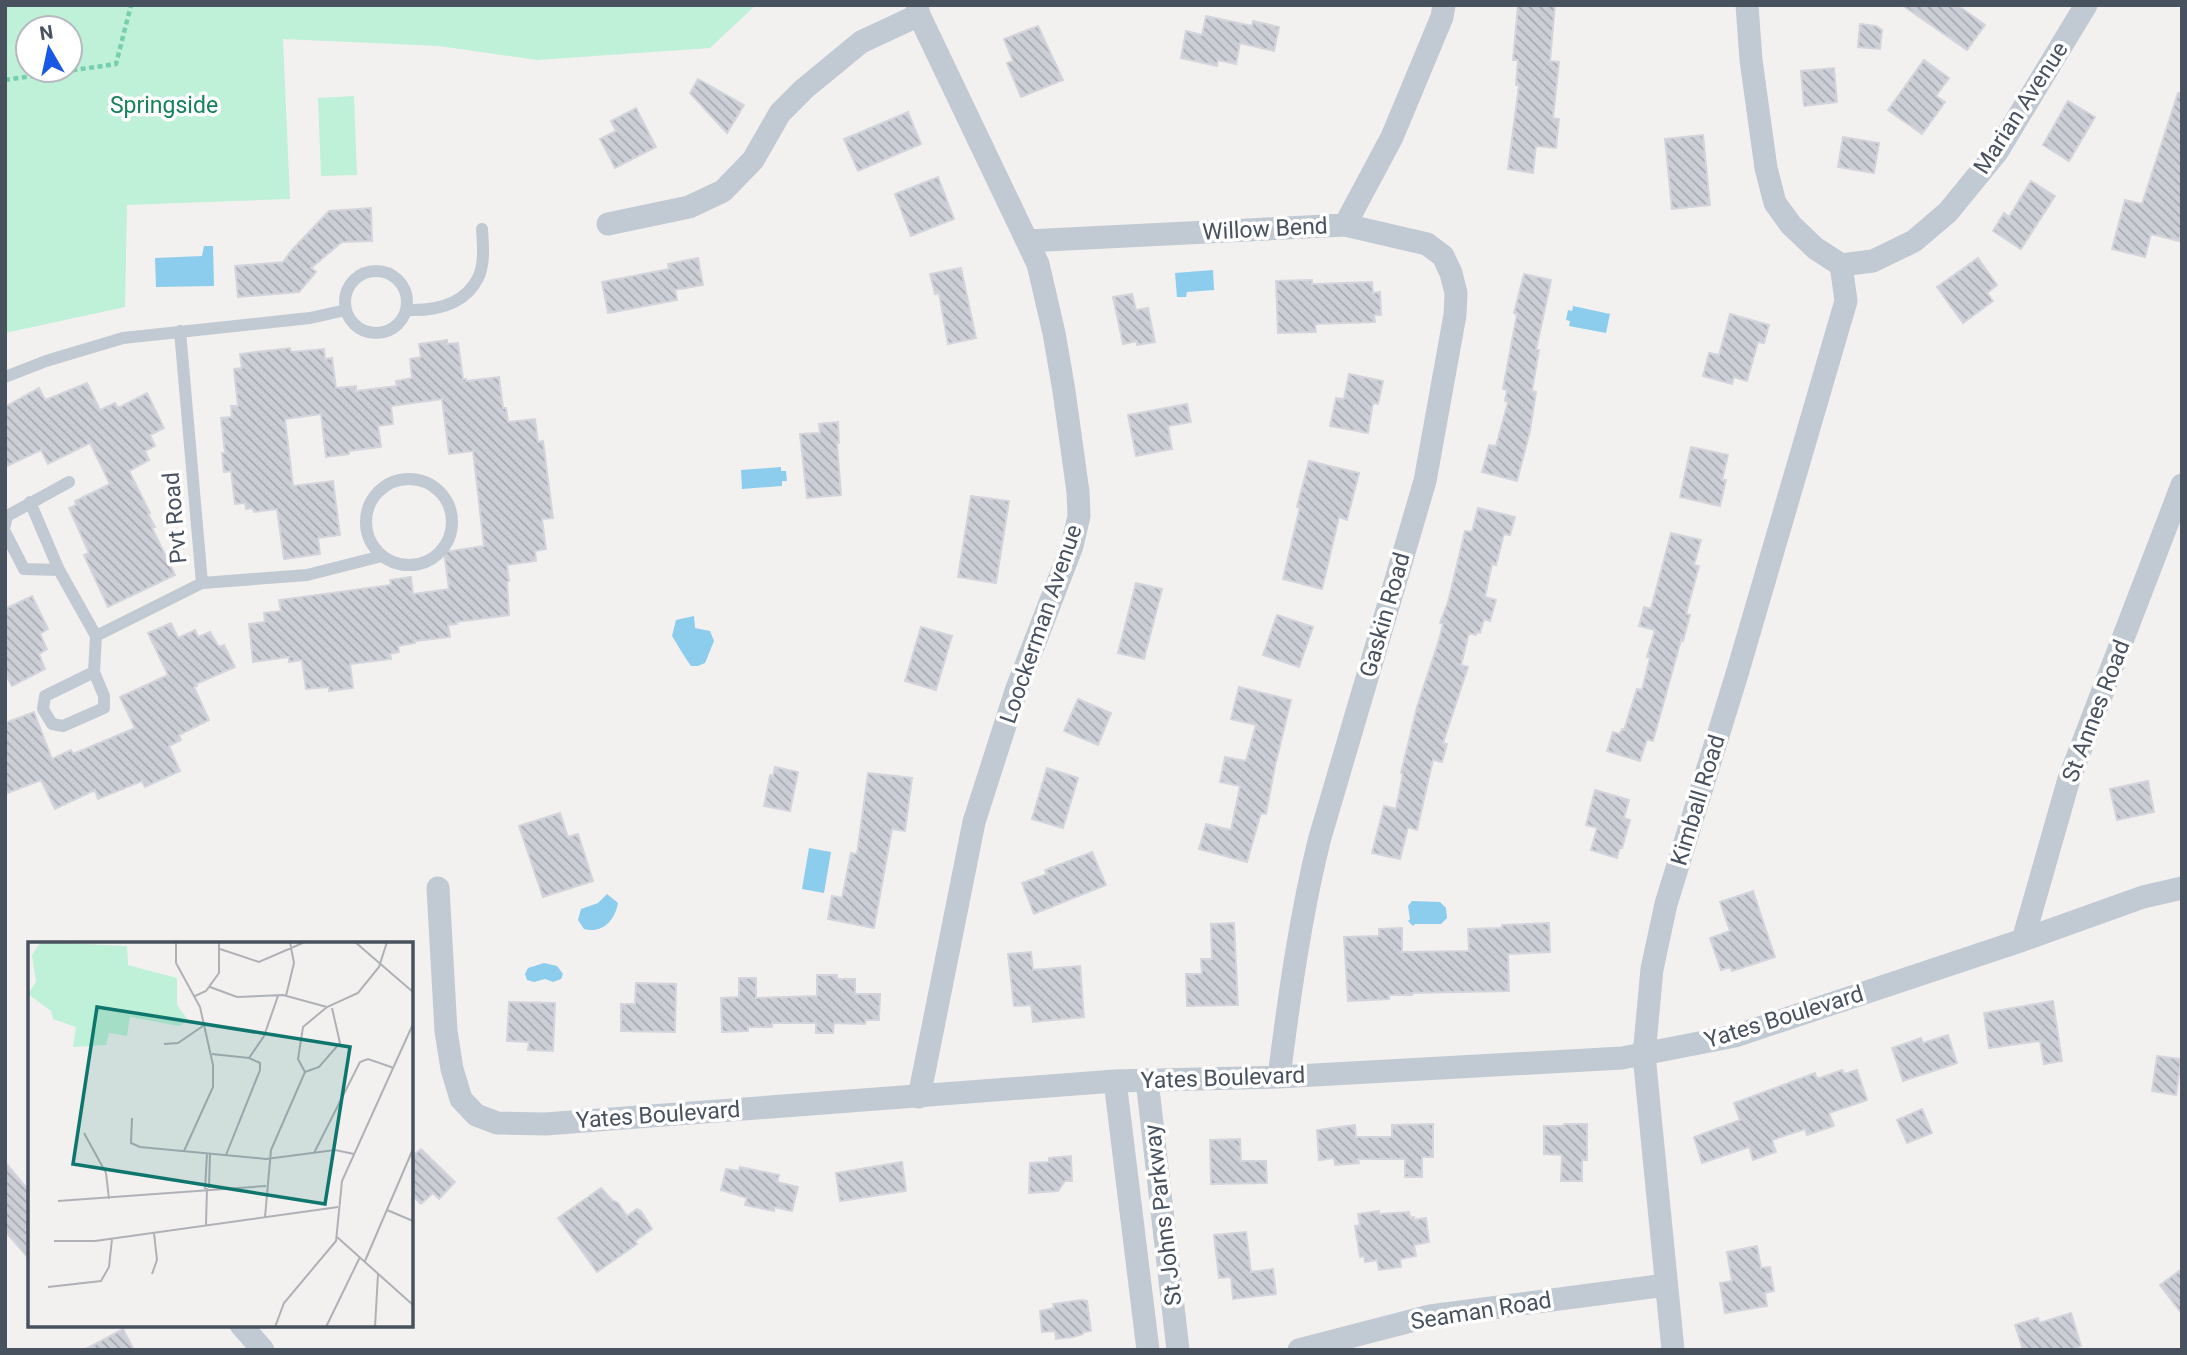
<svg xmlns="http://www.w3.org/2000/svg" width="2187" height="1355" viewBox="0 0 2187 1355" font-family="Roboto,sans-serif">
<defs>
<pattern id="building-back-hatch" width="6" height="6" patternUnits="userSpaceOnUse" patternTransform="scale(1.75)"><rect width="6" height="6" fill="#cccfd6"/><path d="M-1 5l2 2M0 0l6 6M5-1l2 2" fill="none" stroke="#a8aab1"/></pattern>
</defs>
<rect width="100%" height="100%" fill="#f3f1f0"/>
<path fill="#bff0d8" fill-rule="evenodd" d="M5,5H756L710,48L537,60L439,46L283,39L290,199L127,205L125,307L5,333ZM28,28H70V70H28Z
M354,96L357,175L321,176L318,98Z"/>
<path fill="#8cccec" d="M204,246H213L214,286L156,287L155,258L202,256Z
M1213,270L1214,290L1187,292L1186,297H1177L1175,273Z
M1573,306L1610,314L1606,333L1569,326L1570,321L1566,320L1568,310L1572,311Z
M781,467V471H786L787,481H782V486L742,489L741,470Z
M694,616L695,628L710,631L714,641L705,663L698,666H691C684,657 678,645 672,636L676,620Z
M809,848L831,852L824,893L802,889Z
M607,894L618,903C615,920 603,934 584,929L578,920L581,909L598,903Z
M1412,901L1440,902L1446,908L1447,918L1441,924H1415L1413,926L1408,921L1410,919L1408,906Z
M544,963L557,966L563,974L561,979L553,982L545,979L534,982L527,980L525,974L528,968Z"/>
<path fill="url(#building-back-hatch)" stroke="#d4d5dc" stroke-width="2" d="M1518,5H1555L1550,61L1559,62L1553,118L1559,119L1556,148L1536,146L1533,173L1508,169L1519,85H1516L1518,60H1513Z
M1902,5H1957L1985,25L1967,50Z
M1206,16L1252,26L1253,21L1279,27L1274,51L1240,43L1236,64L1218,60L1217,66L1181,58L1186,31L1202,35Z
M1860,24L1876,26L1882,30L1880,49L1858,47Z
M1038,26L1063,80L1021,97L1007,63L1013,61L1004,39Z
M1924,60L1949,78L1936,96L1945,102L1922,134L1888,110Z
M1834,68L1837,102L1804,106L1801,71Z
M698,79L744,105L727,133L690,93Z
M2178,93H2182V230L2179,241L2151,234L2145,257L2112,249L2125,200L2142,204Z
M2068,101L2095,117L2069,161L2043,145Z
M636,108L656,147L615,168L600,139L616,131L611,121Z
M908,112L921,144L858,171L844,139Z
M1703,135L1710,205L1672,209L1665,139Z
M1843,137L1879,143L1874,173L1838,167Z
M938,177L954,219L911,236L895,194Z
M2031,181L2055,196L2021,249L1993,231L2004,213L2009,217Z
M371,208L372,241L342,242L311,268L316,272L299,292L238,297L235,266L283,262L291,251L329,211Z
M698,258L703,285L675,290L677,300L608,313L602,282L669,269L668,264Z
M1978,258L1997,285L1987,293L1993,301L1963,323L1937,287Z
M961,268L976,338L948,344L939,293L935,294L930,274Z
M1524,274L1551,280L1536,350H1539L1532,391L1536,392L1530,431L1517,481L1482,472L1489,445L1496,446L1508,402L1505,401L1507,390L1503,389L1517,314L1514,313Z
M1312,280V284L1372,282L1373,293L1380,292L1381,315H1374L1375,322L1315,324L1316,332L1278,333L1276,281Z
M1132,294L1136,310L1148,308L1155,342L1137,345V341L1123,344L1113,297Z
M1730,314L1769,325L1764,343L1758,342L1747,381L1734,377L1732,384L1703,376L1709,353L1719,355Z
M447,340V344L458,343L463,379H466V381L499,377L503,408H506L508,422L535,419L538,442L543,441L553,518L542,519L546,549L535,551L536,561L507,565L509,581L507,582L509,615L456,622L457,624L448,625L450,637L415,641V643L398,646L399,652L390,654L391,659L350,664L353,688L329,691V687L306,689L302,660L289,662V657L253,662L249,624L265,622L264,613L281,611L279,600L391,585L390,580L411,577L413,594L449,589L444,552L484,546L473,451L449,454L442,399L391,406L393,424L378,426L381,447L349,451V454L326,457L321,414L285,419L293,486L333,481L340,535L318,538L320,554L284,559L277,509L254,512L253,508L246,509L245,503L235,504L231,471L224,472L222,453H225L221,418L232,417L231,406H238L234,369L242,368L240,354L290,348L291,352L324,349L325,359L332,358L336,388L356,386V391L397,386L396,381L412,378L410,359L421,357L419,344Z
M1349,374L1383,381L1378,404L1373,403L1368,433L1330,426L1336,398L1344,399Z
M87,383L100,410L115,403L118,408L147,393L164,428L150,435L155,446L145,451L149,460L129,471L150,513L148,514L155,527L152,528L175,575L108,607L84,555L89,553L69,508L76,505L75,501L110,484L90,443L48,464L41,450L5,467V407L39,388L45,400Z
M1187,404L1191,422L1168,426L1172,449L1136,456L1128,415Z
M838,422L839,443H837L841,495L807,498L800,434L820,433L819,424Z
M1691,447L1728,455L1722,480H1726L1720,506L1680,497Z
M1309,461L1359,473L1347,520L1339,517L1322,589L1283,579L1300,507H1297Z
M971,496L1009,501L996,583L958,577Z
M1478,508L1515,517L1510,535L1504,534L1496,565L1492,564L1485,597L1496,600L1490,621L1484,619L1480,633L1477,632L1476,635L1469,633L1461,665L1468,667L1443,743L1447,744L1442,762L1433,760L1417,830L1408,827L1400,859L1372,853L1384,806L1396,809L1403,774L1401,773L1417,707L1439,640L1443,624L1440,623L1448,602L1465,531L1472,532Z
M1671,533L1701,540L1694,565L1699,566L1686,614L1690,615L1683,641L1681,640L1653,741L1647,739L1640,761L1607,751L1613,732L1620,734L1622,729L1624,730L1637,689L1642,690L1650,658L1647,657L1655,630L1639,626L1644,607L1651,609Z
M1136,583L1162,589L1144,659L1118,653Z
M32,596L48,629L40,634L47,649L39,654L45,669L12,686L5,673V609Z
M1277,615L1313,627L1299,667L1263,655Z
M171,623L178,638L195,630L198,637L210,632L219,647L224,645L235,667L196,684L197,686L194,687L209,720L179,735L181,740L169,746L180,771L145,787L142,781L98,799L95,790L55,809L41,780L5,794V723L34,712L52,759L71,750L73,754L135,728L120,697L168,675L148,633Z
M921,627L952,636L936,690L905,681Z
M1239,687L1291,700L1275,766L1266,814L1261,813L1247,862L1199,849L1206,824L1231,830L1240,786L1220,782L1225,757L1246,761L1256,725L1231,719Z
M1078,699L1111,713L1098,745L1064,731Z
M775,767L798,772L790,811L764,806L770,775L773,776Z
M1047,768L1078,778L1063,828L1032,819Z
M868,773L912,778L905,831L892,829L874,928L828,919L832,896L842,898L851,853L857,854Z
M2148,781L2154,812L2117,820L2110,789Z
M1595,790L1629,800L1624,818L1630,820L1622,848L1620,847L1617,858L1591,850L1597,828L1586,825Z
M560,813L568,837L578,834L593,881L543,897L519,826Z
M1092,852L1106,885L1034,914L1022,883L1047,874L1045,870Z
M1753,891L1775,957L1732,971L1731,967L1721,970L1710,938L1730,931L1720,902Z
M1234,923L1238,1005L1187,1006L1186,974H1202L1201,959H1212L1211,924Z
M1549,923L1550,952L1508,954L1509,991L1412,993V995H1389V999L1348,1001L1344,937L1379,936V929L1402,928V952L1469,951L1468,929L1502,928V925Z
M1031,952L1033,970L1080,966L1084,1017L1033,1022L1031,1005L1014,1006L1008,954Z
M817,975H837V979H855V994H880L879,1020H866L865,1024L834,1023L833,1033H816V1023H772V1027H748V1031L722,1032L721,998L739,997V978H756V998L817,996Z
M636,983L676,984L675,1032L621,1031V1004H635Z
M2053,1001L2062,1061L2044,1064L2040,1041L1989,1048L1984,1013Z
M509,1002L555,1003L553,1051L528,1050L529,1042L507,1041Z
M1948,1035L1957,1063L1903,1081L1892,1048L1921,1038L1923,1043Z
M2157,1056L2181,1059L2176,1095L2152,1091Z
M1842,1070L1844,1074L1857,1070L1867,1100L1829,1113L1834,1126L1807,1135L1805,1129L1772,1140L1776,1152L1753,1160L1749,1147L1702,1163L1694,1137L1740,1120L1734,1103L1815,1073L1817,1079Z
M1922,1109L1932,1133L1907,1143L1897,1120Z
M1433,1124V1157H1422V1177H1405V1159H1358L1359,1163L1335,1165L1334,1158L1319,1160L1317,1130L1355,1125L1356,1137H1392V1125Z
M1564,1124H1587V1160H1582V1181H1561L1562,1155L1544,1154V1126H1564Z
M1240,1139L1241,1161H1266L1267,1183L1211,1184L1210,1140Z
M421,1149L455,1182L439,1199L433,1193L421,1204L411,1195V1157Z
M1071,1156L1072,1181H1065L1058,1191L1029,1193L1030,1163L1049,1162V1158Z
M5,1162L30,1192V1260L5,1231Z
M902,1162L906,1191L840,1201L836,1173Z
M740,1167L779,1175L777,1182L798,1187L792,1211L774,1207V1211L745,1205L747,1198L721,1190L726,1169L739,1171Z
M601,1188L612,1200L618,1203L627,1216L637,1209L641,1211L652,1229L635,1241L637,1244L597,1272L558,1218Z
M1379,1211V1214L1409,1212L1410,1218L1414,1217V1220L1426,1218L1429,1242L1414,1245L1416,1256L1400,1259L1401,1267L1379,1270L1377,1260L1365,1262L1364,1256L1360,1257L1355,1226L1360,1225L1358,1214Z
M1246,1232L1251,1272L1273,1269L1276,1294L1233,1299L1231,1277L1219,1278L1214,1235Z
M1757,1246L1761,1268L1770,1267L1774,1291L1765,1293L1767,1306L1725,1313L1720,1283L1732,1281L1727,1252Z
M2182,1269V1314L2160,1285Z
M1082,1300L1087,1301L1091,1331L1083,1332V1334L1073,1337L1056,1339L1055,1331L1042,1332L1040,1311L1054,1308L1053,1304Z
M2071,1313L2081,1346L2070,1350H2023L2015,1325L2038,1318L2039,1323Z
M123,1329L134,1350H84Z"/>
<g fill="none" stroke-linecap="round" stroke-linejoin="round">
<path stroke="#77ceae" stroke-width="4.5" stroke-dasharray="5 3.5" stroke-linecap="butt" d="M5,80L116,64L131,5"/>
<path stroke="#c1c9d2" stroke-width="12" d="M345 302a31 31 0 1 1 62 0a31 31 0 1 1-62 0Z
M407,310C434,311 464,306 478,278C485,264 483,244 482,229
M180,331L202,583
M5,377L46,361L123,338L310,318L346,310
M366 522a43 43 0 1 1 86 0a43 43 0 1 1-86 0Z
M30,502L59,570L96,636
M5,525L7,516L69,482
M5,532L24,569L59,570
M96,636L202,583L307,575L382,556
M94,672L104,696V708L63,726L52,724L43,709L45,696L94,672L96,636"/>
<path stroke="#c1c9d2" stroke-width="23" d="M917,5L919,15L1038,264L1054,333L1064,391L1078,492L1079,516L1072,546L1016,691L974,822L919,1097
M1747,5L1751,60L1766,168L1775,203L1791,225L1815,248L1841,265L1873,261L1914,241L1948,212L1997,152L2086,5
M608,224L689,207L723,191L753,160L780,113L804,89L861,42L919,15
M1027,241L1345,225L1392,137L1442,17L1444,5
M438,888L446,1031L452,1069L461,1099L476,1115L497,1123L545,1124L1115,1081L1279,1077L1622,1058L1735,1036L2023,940L2143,897L2182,888
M2023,940L2069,779L2182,485
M1279,1077C1289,998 1300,919 1319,841L1425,481L1455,315L1456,293L1451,273L1443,256L1427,244L1345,225
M1147,1080L1178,1350
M1115,1081L1148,1350
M241,1325L263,1350
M1299,1350L1430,1316L1666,1285
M1673,1350L1644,1055L1652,969L1666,904L1737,674L1846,301L1841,265"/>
</g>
<g text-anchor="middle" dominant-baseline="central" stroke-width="7" stroke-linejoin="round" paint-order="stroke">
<g font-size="23" fill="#178159" stroke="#fff">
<text x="164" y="105">Springside</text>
</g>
<g font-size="23" fill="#48515e" stroke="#fff">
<text transform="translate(2021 108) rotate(-57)">Marian Avenue</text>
<text transform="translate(1265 229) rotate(-3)">Willow Bend</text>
<text transform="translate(175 518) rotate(-95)">Pvt Road</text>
<text transform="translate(1385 615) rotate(-74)">Gaskin Road</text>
<text transform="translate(1041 624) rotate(-71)">Loockerman Avenue</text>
<text transform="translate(2096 711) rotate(-69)">St Annes Road</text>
<text transform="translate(1698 800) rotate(-73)">Kimball Road</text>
<text transform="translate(1784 1017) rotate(-17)">Yates Boulevard</text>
<text transform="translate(1223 1078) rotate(-2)">Yates Boulevard</text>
<text transform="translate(658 1115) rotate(-4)">Yates Boulevard</text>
<text transform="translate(1163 1215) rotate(-97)">St Johns Parkway</text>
<text transform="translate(1481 1311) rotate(-9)">Seaman Road</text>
</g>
</g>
<g transform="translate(28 942)">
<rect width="385" height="385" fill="#f3f1f0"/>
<path d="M13,0L99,4L100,23L149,36V63L160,78L151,84L102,75L99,94L81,91L78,103L45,105L48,85L25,77L23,69L0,52L8,40L4,13Z" fill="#bff0d8"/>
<path fill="none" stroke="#afb1b6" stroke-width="2" d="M148,0V21L172,65L185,123V145L156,209M327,0L385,50M192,7L231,20L277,0M182,45L209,55L255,53L299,65M167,54L178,49L191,31V0M258,54L266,21L262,0M304,66L312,101L291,125L277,130L270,117L275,85L299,65L330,51L351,25L359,0M136,102L150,101L175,84M184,112L221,116L236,94L250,54M104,176L103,201L112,205L238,217L307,208L326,212M56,191L78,231L81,257M286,211L332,120L340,117L366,126M198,213L232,128V121L221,116M181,246L182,211M177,247L179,211M30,259L238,244M359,268L385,279M237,275L243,208L277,130M178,283L179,246M309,295L385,363M26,299H67L310,265M337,319L385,207M124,332L129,318L126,291M20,345L73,339L81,325L84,297M247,385L256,361L308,299L314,239L385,82M298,385L332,315M347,385L350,332"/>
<path fill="#0f766e" fill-opacity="0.15" stroke="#0f766e" stroke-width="3.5" d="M69,65L322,105L297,262L45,222Z"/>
<rect width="385" height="385" fill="none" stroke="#48515e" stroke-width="3.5"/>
</g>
<rect width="2187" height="1355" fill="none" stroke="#48515e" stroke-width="14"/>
<g transform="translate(49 49) rotate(351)"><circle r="33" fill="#ffffff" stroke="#b6b9bf" stroke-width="2"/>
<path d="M0-5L12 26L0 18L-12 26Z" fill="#1958e4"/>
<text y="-10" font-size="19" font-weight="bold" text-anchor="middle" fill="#48515e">N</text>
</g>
</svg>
